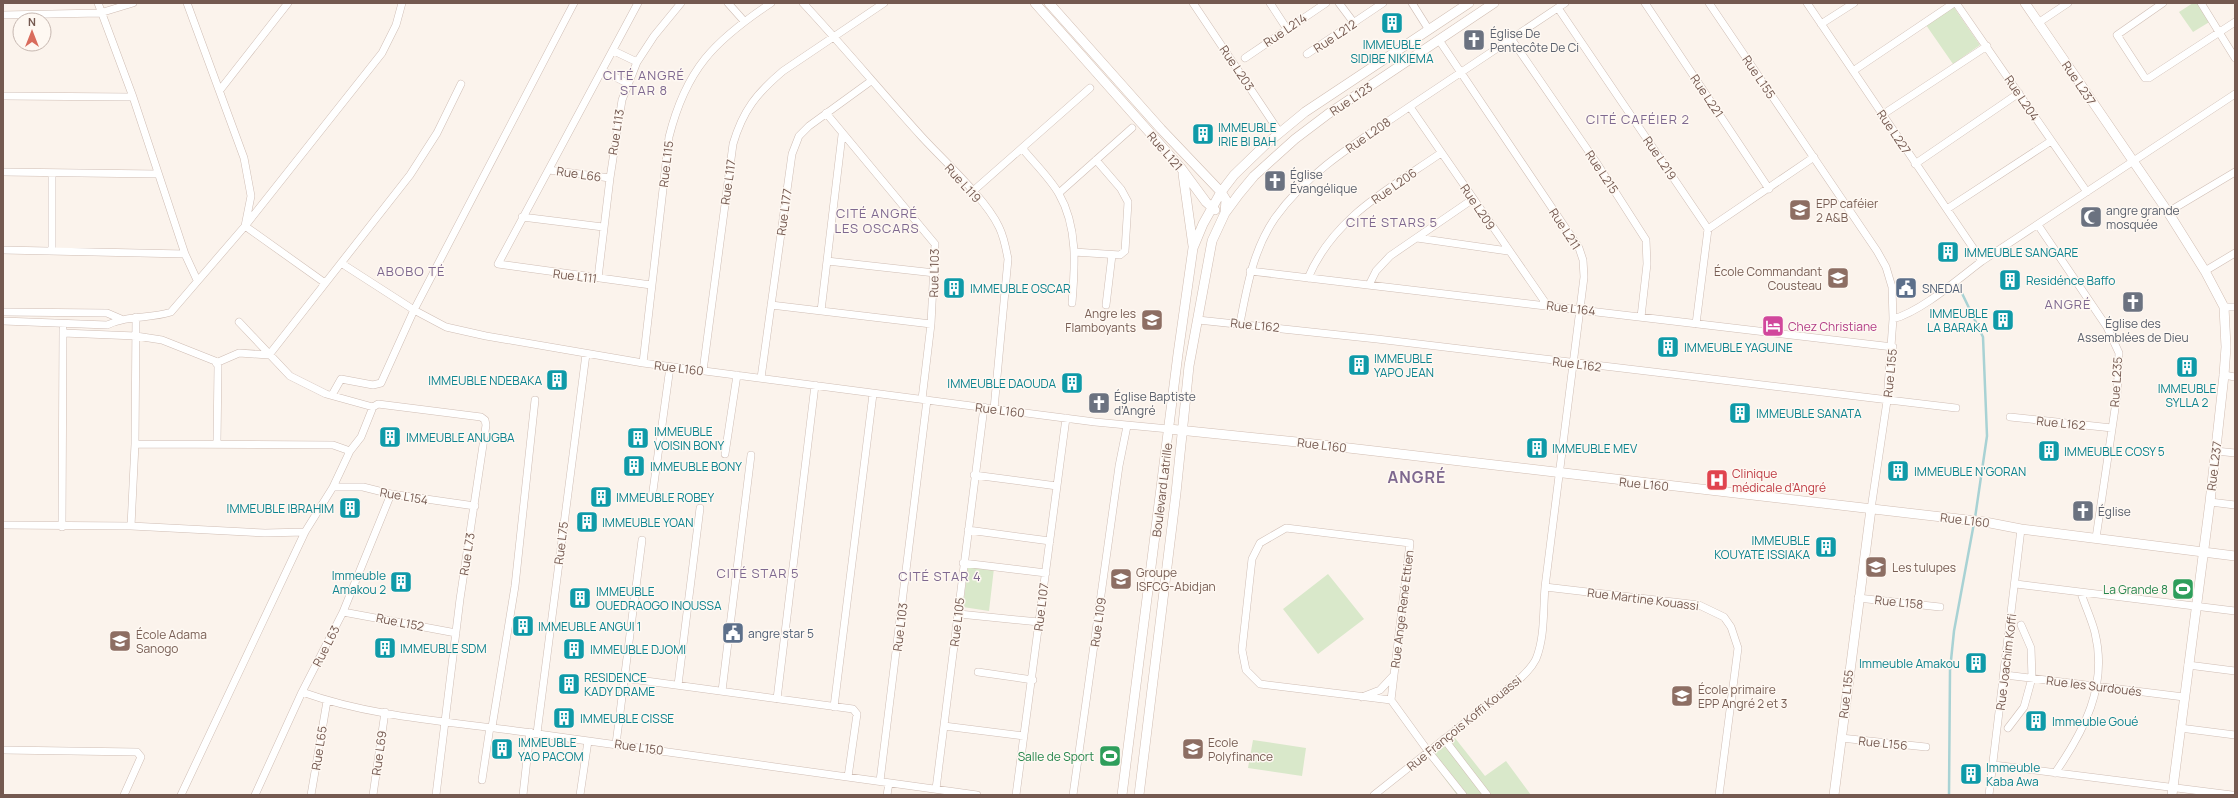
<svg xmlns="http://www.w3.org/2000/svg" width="2238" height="798" viewBox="0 0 2238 798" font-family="Manrope,sans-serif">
<rect width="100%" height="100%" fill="#fbf3ec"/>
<path fill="#d9e8ca" d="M2193,3H2199L2211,21L2193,32L2179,12Z
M1953,6L1980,45L1953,64L1926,25Z
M968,565L994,568L989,611L963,607Z
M1328,574L1364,619L1318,654L1283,609Z
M1455,738L1485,776L1506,761L1531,795H1457L1429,758Z
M1253,740L1306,748L1302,776L1248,768Z"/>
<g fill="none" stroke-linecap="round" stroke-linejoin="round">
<path stroke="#a8d2d4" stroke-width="2.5" d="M1958,285L1983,337L1987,436L1975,518
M1949,795L1950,670L1954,631L1974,523"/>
<g stroke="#cfbdb4" stroke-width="8">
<path id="street" d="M98,3L133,97L185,254L197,280
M638,3L498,264L651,285
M728,3L744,21
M803,3C844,47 882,93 922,137C944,161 986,199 999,227C1004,237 1006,248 1008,259L994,409
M1193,3L1280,133
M1270,3L1287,29
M1339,3L1354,23
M1412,3L1429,30
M1645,3L1769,189
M1709,3L1877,251L1886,267L1892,287L1893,319L1887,401L1871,509
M1807,3L1982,261
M1956,3L2087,192
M2163,3L2117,35L2145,78H2149L2235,22
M2201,3L2235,58
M1558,8L1708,229L1696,324
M3,15L100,13L133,3
M2038,23L2068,3
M1821,24L1854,3
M1512,40L1596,162L1646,240L1647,264L1641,317
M614,51L637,62
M1307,54L1383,3
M1245,58L1326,3
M603,71L627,83
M1853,71L1954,3
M220,90L288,3
M3,96L133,97
M1410,107L1547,305
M826,113L935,244L931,324L922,399
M1882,115L1987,46
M1022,148C1034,163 1050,178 1059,194C1078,227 1075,267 1072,303
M1915,164L2019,93
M549,170L610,178
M3,172L158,174
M972,192L1090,88
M1059,193L1132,128
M1947,209L2051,141
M2168,212L2235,172
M522,217L603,227
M2038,225L2107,327L2119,353L2117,395L2096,538
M1708,229L1814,157
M1417,238L1508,251
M3,250L185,254
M52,251V173
M1074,252L1120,255L1125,251L1128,202L1121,189L1096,160
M827,261L935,273
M341,263L414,310L446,327L486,336L643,363L1095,422L1169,429
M1250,271L1893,347
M2205,271L2235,253
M598,278L610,178L622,100L637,62L654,36L681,3
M1308,278C1334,217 1389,189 1441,153
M325,283L245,226L382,53L396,25L402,3
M1369,285L1376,271L1390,256L1473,199
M771,305L931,324
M1106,305L1112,255
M2224,307H2235
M821,311L842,135
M3,312L107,313L121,319
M1893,319C1922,311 1958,279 1982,261L2235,94
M1198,320L1377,339L1956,408
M3,321L107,325C128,315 149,319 171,312L245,226L251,196L244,158L187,3
M239,322L290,376L326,394L373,407
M1240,323C1247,287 1253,250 1275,218C1309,170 1361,140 1409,107C1461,72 1513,38 1565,3
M63,333L136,336L162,340L215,361L218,366L217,443
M216,363L239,353L269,355L410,175L437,133L461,84
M643,363L669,137C686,69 714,41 771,3
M703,371L733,144C743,110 757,93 783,71L884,3
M2224,375L2235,377
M761,378L792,154L799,136L809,126L871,81
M332,395L341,379L373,385L381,383L414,310L574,3
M2010,417L2112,428
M135,444L333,445L350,451
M2216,451L2235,453
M725,454L737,375
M974,475L1057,486
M333,487H363L391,494L475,506
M652,498L670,367
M2210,502L2235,505
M3,525L131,526L265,533L305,532
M131,526L135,444L136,317
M62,527L63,329
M968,530L1050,541
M963,563L1046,573
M2016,584L2235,611
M1545,587L1699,605L1724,617L1731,627L1738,648L1719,795
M1858,598L1940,607
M343,612L456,633
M959,614L1039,622
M2188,665L2235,671
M978,672L1033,680
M2005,675L2184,697
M624,678L853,709L857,714L848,777
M678,685L700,508
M722,691L751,455
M302,692C377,719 460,722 538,734C685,755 831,775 977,795
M1362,697L1380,690L1394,675L1391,700L1260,684L1246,670L1242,650L1252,559L1260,543L1286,528L1410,543L1394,675
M777,699L815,385
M1391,700L1428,751L1463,795
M834,707L873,394
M944,726L1024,736
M492,727L515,586L535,400
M2008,728L2024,707L2032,678L2031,648L2021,625
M2180,728L2235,735
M537,733L586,354
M1841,738L1926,747
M1444,739L1487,795
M616,744L642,540
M3,750L137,752L141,757L124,795
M1994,765L2232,795
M2055,773C2084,731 2108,686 2095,633C2092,620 2085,606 2081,593
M482,780L490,727
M880,781L927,400
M936,789L984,407
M181,795L305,532L333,487L350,451L361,437L373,407L378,404L481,417L485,420L486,425L460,599L436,795
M255,795L302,692L343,612L391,494
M311,795L327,701
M373,795L385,712
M523,795L530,732
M580,795L588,741
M887,795L889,783
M1016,795L1066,418
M1073,795L1119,466L1127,426
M1374,795L1515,683C1523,676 1531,669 1536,659C1545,637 1543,610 1545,587L1584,277L1583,260L1579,248L1439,40
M1989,795L2021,529"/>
</g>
<g stroke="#d1bdb2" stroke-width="10">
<path id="secondary" d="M1035,3L1181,168L1206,202L1215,210
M1049,3L1161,129L1221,192L1226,200L1225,213
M2025,3L2168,212L2205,271L2224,307L2226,347L2224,375L2210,502L2172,795
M1183,174L1193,246
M1169,429L1297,442L1985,522L2021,529L2235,556
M1122,795L1178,354L1193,248L1203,224L1221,192L1234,175L1265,145L1305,112L1469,3
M1139,795L1176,493L1189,366L1212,241L1225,213L1239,194L1254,176L1295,139L1328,114L1494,3
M1834,795L1871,509"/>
</g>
<use href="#street" stroke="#fff" stroke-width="7"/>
<use href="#secondary" stroke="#fff" stroke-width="9"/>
</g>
<defs>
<g id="building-square" transform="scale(1.15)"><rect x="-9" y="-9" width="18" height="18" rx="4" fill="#0f9aa8" stroke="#fef8f2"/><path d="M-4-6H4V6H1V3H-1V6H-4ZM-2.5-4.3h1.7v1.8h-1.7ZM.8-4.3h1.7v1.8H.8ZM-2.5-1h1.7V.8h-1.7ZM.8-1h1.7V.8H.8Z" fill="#fff"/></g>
<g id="church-square" transform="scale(1.15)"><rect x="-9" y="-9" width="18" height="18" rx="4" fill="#6b7280" stroke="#fef8f2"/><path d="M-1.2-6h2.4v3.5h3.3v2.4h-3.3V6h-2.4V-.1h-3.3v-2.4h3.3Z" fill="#fff"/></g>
<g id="school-square" transform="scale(1.15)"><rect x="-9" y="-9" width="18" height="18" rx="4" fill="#8d6e63" stroke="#fef8f2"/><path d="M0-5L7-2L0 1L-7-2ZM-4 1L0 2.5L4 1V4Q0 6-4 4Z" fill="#fff"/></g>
<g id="mosque-square" transform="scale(1.15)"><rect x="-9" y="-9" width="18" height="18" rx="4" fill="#6b7280" stroke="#fef8f2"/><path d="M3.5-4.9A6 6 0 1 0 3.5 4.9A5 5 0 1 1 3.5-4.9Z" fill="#fff"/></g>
<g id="civic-square" transform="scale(1.15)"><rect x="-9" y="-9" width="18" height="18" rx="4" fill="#5c6f8a" stroke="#fef8f2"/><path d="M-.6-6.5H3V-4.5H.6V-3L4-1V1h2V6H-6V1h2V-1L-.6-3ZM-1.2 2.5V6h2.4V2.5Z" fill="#fff"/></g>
<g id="hotel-square" transform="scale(1.15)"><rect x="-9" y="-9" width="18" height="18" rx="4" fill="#d1479c" stroke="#fef8f2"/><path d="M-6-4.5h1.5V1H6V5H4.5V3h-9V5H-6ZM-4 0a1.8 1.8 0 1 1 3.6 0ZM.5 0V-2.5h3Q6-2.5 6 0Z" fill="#fff"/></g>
<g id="hospital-square" transform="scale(1.15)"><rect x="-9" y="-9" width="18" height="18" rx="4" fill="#e0444e" stroke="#fef8f2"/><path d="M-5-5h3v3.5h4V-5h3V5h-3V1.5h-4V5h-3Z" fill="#fff"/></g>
<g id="university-square" transform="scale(1.15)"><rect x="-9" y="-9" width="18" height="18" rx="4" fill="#8d6e63" stroke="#fef8f2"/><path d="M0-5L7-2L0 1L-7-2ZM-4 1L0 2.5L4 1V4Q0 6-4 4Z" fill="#fff"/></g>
<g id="stadium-square" transform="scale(1.15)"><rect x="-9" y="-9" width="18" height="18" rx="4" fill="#2e9e5b" stroke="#fef8f2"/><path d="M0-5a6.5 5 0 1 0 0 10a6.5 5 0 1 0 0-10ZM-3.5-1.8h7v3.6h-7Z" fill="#fff"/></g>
</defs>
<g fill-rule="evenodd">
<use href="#building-square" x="1392" y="23"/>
<use href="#church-square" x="1474" y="40"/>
<use href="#building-square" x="1203" y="134"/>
<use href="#church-square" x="1275" y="181"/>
<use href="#school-square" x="1800" y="210"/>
<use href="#mosque-square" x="2091" y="217"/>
<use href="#building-square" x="1948" y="252"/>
<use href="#school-square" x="1838" y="278"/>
<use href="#building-square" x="2010" y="280"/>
<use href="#building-square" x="954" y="288"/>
<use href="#civic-square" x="1906" y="288"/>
<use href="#church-square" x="2133" y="302"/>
<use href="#school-square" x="1152" y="320"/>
<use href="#building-square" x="2003" y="320"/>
<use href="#hotel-square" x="1773" y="326"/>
<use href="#building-square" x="1668" y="347"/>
<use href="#building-square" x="1359" y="365"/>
<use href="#building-square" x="2187" y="367"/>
<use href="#building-square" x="557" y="380"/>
<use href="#building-square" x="1072" y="383"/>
<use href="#church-square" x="1099" y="403"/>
<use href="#building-square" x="1740" y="413"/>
<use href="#building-square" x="390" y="437"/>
<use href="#building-square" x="638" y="438"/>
<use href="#building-square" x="1537" y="448"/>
<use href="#building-square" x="2049" y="451"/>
<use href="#building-square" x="634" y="466"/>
<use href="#building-square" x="1898" y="471"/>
<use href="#hospital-square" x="1717" y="480"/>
<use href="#building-square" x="601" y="497"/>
<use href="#building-square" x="350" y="508"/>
<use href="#church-square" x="2083" y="511"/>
<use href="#building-square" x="587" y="522"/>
<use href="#building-square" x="1826" y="547"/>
<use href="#school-square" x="1876" y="567"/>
<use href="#university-square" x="1121" y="579"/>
<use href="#building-square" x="401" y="582"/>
<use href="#stadium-square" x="2183" y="589"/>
<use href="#building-square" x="580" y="598"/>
<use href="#building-square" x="523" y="626"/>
<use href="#civic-square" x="733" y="633"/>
<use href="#school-square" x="120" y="641"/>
<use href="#building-square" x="385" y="648"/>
<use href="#building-square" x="574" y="649"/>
<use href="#building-square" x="1976" y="663"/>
<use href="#building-square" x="569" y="684"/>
<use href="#school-square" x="1682" y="696"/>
<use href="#building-square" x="564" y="718"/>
<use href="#building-square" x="2036" y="721"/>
<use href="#building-square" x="502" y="749"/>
<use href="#university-square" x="1193" y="749"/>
<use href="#stadium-square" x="1110" y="756"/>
<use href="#building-square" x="1971" y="774"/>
</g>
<g text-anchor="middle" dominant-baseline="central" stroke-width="3" stroke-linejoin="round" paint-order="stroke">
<g font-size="12" fill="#745950" stroke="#fef8f2">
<text transform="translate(1285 30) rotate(-34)">Rue L214</text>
<text transform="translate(1335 36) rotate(-34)">Rue L212</text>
<text transform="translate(1237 68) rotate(56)">Rue L203</text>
<text transform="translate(1759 77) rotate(56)">Rue L155</text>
<text transform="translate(2079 83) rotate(56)">Rue L237</text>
<text transform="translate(1707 96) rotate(56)">Rue L221</text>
<text transform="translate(2022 98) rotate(56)">Rue L204</text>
<text transform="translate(1351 99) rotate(-34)">Rue L123</text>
<text transform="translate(616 132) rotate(-81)">Rue L113</text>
<text transform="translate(1894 132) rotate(56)">Rue L227</text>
<text transform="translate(1368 135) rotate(-35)">Rue L208</text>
<text transform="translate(1165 151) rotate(49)">Rue L121</text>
<text transform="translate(1660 158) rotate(56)">Rue L219</text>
<text transform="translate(666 164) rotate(-83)">Rue L115</text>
<text transform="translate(1602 172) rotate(56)">Rue L215</text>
<text transform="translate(579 174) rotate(8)">Rue L66</text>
<text transform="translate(728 182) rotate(-82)">Rue L117</text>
<text transform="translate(963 183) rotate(48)">Rue L119</text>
<text transform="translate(1394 186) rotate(-35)">Rue L206</text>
<text transform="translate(1478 207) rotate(56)">Rue L209</text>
<text transform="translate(784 212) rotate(-82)">Rue L177</text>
<text transform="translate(1565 229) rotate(57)">Rue L211</text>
<text transform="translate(934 273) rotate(-89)">Rue L103</text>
<text transform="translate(575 276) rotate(7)">Rue L111</text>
<text transform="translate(1571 308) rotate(7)">Rue L164</text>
<text transform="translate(1255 325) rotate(6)">Rue L162</text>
<text transform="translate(1577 364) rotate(7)">Rue L162</text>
<text transform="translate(679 368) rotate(7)">Rue L160</text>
<text transform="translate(1890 373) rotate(-84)">Rue L155</text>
<text transform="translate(2116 382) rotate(-86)">Rue L235</text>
<text transform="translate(1000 410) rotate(7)">Rue L160</text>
<text transform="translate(2061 423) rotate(6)">Rue L162</text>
<text transform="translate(1322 445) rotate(7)">Rue L160</text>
<text transform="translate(2214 466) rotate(-83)">Rue L237</text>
<text transform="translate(1644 484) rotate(6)">Rue L160</text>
<text transform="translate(1162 490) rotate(-83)">Boulevard Latrille</text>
<text transform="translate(404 496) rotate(10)">Rue L154</text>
<text transform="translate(1965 520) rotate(7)">Rue L160</text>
<text transform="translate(561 543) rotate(-83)">Rue L75</text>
<text transform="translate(467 554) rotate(-81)">Rue L73</text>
<text transform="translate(1643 599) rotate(7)">Rue Martine Kouassi</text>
<text transform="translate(1899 602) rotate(6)">Rue L158</text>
<text transform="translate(1041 607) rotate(-83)">Rue L107</text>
<text transform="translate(1402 609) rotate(-83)">Rue Ange René Ettien</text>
<text transform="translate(400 622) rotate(11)">Rue L152</text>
<text transform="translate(957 622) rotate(-83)">Rue L105</text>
<text transform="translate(1098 622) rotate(-82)">Rue L109</text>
<text transform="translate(900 627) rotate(-83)">Rue L103</text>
<text transform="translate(326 646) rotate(-63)">Rue L63</text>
<text transform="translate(2006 662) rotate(-83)">Rue Joachim Koffi</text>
<text transform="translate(2094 686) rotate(7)">Rue les Surdoués</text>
<text transform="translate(1846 694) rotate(-83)">Rue L155</text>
<text transform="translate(1464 723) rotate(-39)">Rue François Koffi Kouassi</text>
<text transform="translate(1883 743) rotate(6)">Rue L156</text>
<text transform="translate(639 747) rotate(8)">Rue L150</text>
<text transform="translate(319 748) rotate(-81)">Rue L65</text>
<text transform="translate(379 753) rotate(-82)">Rue L69</text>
</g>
<g font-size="12" fill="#5b616d" stroke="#fef8f2" text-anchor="start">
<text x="1490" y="33">Église De<tspan x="1490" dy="14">Pentecôte De Ci</tspan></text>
<text x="1290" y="174">Église<tspan x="1290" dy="14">Évangélique</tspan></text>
<text x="2106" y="210">angre grande<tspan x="2106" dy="14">mosquée</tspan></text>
<text x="2133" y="323" text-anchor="middle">Église des<tspan x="2133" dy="14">Assemblées de Dieu</tspan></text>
<text x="1114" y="396">Église Baptiste<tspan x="1114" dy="14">d’Angré</tspan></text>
<text x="2098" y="511">Église</text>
</g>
<g font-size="12" fill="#0d838f" stroke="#fef8f2" text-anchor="start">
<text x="1392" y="44" text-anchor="middle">IMMEUBLE<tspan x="1392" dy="14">SIDIBE NIKIEMA</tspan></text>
<text x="1218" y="127">IMMEUBLE<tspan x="1218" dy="14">IRIE BI BAH</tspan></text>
<text x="1964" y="252">IMMEUBLE SANGARE</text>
<text x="2026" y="280">Residénce Baffo</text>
<text x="970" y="288">IMMEUBLE OSCAR</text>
<text x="1988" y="313" text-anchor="end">IMMEUBLE<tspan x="1988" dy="14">LA BARAKA</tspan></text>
<text x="1684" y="347">IMMEUBLE YAGUINE</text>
<text x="1374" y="358">IMMEUBLE<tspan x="1374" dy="14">YAPO JEAN</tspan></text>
<text x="542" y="380" text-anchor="end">IMMEUBLE NDEBAKA</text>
<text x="1056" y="383" text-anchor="end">IMMEUBLE DAOUDA</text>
<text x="2187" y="388" text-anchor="middle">IMMEUBLE<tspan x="2187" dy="14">SYLLA 2</tspan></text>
<text x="1756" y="413">IMMEUBLE SANATA</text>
<text x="654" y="431">IMMEUBLE<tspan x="654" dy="14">VOISIN BONY</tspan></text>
<text x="406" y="437">IMMEUBLE ANUGBA</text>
<text x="1552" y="448">IMMEUBLE MEV</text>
<text x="2064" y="451">IMMEUBLE COSY 5</text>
<text x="650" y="466">IMMEUBLE BONY</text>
<text x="1914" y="471">IMMEUBLE N'GORAN</text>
<text x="616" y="497">IMMEUBLE ROBEY</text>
<text x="334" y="508" text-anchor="end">IMMEUBLE IBRAHIM</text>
<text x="602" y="522">IMMEUBLE YOAN</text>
<text x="1810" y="540" text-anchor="end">IMMEUBLE<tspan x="1810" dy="14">KOUYATE ISSIAKA</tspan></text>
<text x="386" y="575" text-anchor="end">Immeuble<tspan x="386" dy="14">Amakou 2</tspan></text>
<text x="596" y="591">IMMEUBLE<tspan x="596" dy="14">OUEDRAOGO INOUSSA</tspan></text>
<text x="538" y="626">IMMEUBLE ANGUI 1</text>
<text x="400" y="648">IMMEUBLE SDM</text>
<text x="590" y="649">IMMEUBLE DJOMI</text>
<text x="1960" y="663" text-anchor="end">Immeuble Amakou</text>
<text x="584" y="677">RESIDENCE<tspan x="584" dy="14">KADY DRAME</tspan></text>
<text x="580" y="718">IMMEUBLE CISSE</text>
<text x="2052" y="721">Immeuble Goué</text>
<text x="518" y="742">IMMEUBLE<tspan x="518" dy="14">YAO PACOM</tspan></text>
<text x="1986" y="767">Immeuble<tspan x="1986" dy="14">Kaba Awa</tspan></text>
</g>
<g font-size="12" fill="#785e54" stroke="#fef8f2" text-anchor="start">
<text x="1816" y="203">EPP caféier<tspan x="1816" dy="14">2 A&amp;B</tspan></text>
<text x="1822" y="271" text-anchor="end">École Commandant<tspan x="1822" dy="14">Cousteau</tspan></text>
<text x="1136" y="313" text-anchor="end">Angre les<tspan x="1136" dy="14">Flamboyants</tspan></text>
<text x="1892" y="567">Les tulupes</text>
<text x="1136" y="572">Groupe<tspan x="1136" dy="14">ISFCG-Abidjan</tspan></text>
<text x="136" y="634">École Adama<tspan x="136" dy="14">Sanogo</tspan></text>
<text x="1698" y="689">École primaire<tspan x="1698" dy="14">EPP Angré 2 et 3</tspan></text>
<text x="1208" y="742">Ecole<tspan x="1208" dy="14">Polyfinance</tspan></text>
</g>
<g font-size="12" fill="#4e5e75" stroke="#fef8f2" text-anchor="start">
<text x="1922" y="288">SNEDAI</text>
<text x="748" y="633">angre star 5</text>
</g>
<g font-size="12" fill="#b23c85" stroke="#fef8f2" text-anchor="start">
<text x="1788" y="326">Chez Christiane</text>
</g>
<g font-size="12" fill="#be3a42" stroke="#fef8f2" text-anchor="start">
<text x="1732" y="473">Clinique<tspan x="1732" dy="14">médicale d’Angré</tspan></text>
</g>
<g font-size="12" fill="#27864d" stroke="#fef8f2" text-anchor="end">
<text x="2168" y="589">La Grande 8</text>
<text x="1094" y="756">Salle de Sport</text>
</g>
<g font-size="13" letter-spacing="1" fill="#7e688f" stroke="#fef8f2">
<text x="644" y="75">CITÉ ANGRÉ<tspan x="644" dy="15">STAR 8</tspan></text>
<text x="1638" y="119">CITÉ CAFÉIER 2</text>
<text x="877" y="213">CITÉ ANGRÉ<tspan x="877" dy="15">LES OSCARS</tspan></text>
<text x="1392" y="222">CITÉ STARS 5</text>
<text x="411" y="271">ABOBO TÉ</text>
<text x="2068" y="304">ANGRÉ</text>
<text x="758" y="573">CITÉ STAR 5</text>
<text x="940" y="576">CITÉ STAR 4</text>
</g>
<g font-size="16" font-weight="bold" letter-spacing="1" fill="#7e688f" stroke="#fef8f2">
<text x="1417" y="477">ANGRÉ</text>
</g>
</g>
<rect width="2238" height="798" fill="none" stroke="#745950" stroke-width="8"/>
<g transform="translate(32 32)"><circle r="19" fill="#fef8f2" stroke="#c7b8b1"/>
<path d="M0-3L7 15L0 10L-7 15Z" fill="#d96c5d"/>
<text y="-6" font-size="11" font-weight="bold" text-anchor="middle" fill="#745950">N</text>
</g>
</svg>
